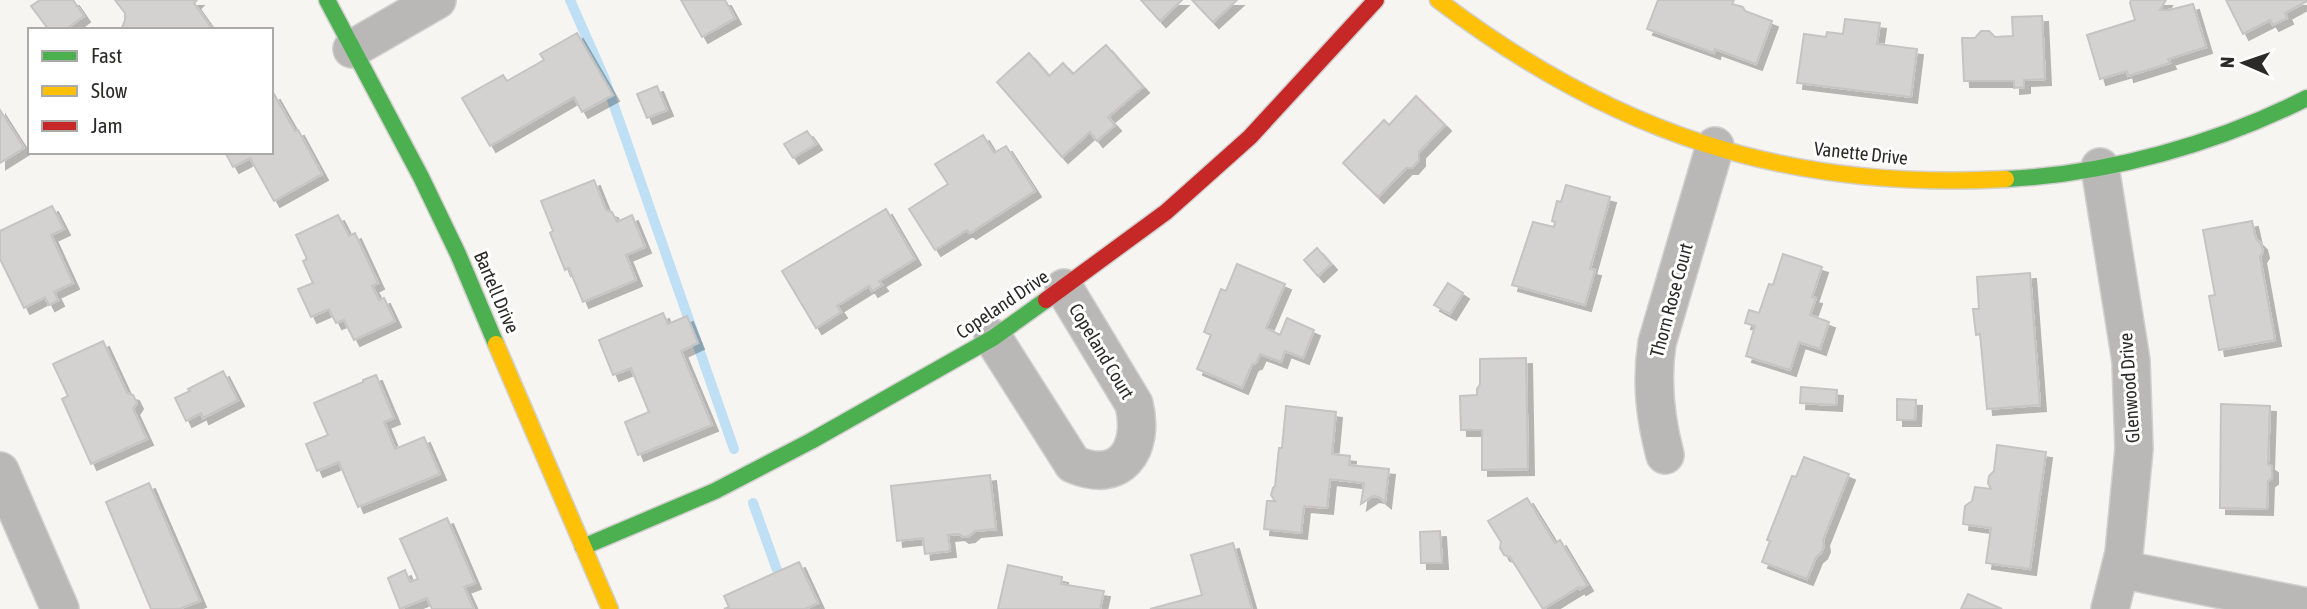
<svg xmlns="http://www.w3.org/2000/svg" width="2307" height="609" viewBox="0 0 2307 609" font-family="'Asap Condensed',sans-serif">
<defs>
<filter id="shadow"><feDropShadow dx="6" dy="6" stdDeviation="0" flood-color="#0004"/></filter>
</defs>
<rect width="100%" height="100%" fill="#f7f5f2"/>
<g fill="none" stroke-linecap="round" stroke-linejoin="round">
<path stroke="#bedff4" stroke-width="10" d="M570,0L604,77L734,449
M753,503L791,609"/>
</g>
<path fill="#d4d2d1" stroke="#c6c4c2" stroke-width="2" filter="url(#shadow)" d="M40,0H73L84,16L65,30H49L31,6Z
M115,0H197L194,3L213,30H121L125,20V13Z
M681,0H725L735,18L702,37Z
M1141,0H1182L1160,21Z
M1192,0H1237L1213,22Z
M1658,0H1734L1732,4L1743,7L1745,11L1772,21L1756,64L1715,49L1714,53L1647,29Z
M2131,0H2166L2160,10H2169L2193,4L2206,47L2168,59L2170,63L2128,76L2127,71L2100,79L2087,35L2135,20L2130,3Z
M2226,0H2307V1L2285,13L2287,18L2273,25L2270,20L2243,34Z
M2042,16L2045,79L2024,80V87L2014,88V81H1964L1962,38H1975L1981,31H1989L1995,37L2013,36L2012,17Z
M1845,19L1880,23L1877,44L1917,49L1911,97L1797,83L1804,34L1826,37L1827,32L1843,34Z
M577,33L613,95L582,112L574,97L490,146L462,98L503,75L507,81L544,60L540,54Z
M1106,45L1143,87L1108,117L1115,125L1097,141L1090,132L1062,157L997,82L1029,53L1049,76L1063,63L1073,74Z
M657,86L667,110L647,118L637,94Z
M274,94L295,131L298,130L322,174L274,201L250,158L233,167L225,152H271V96Z
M1416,96L1445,125L1419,152V160L1412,168H1406L1378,197L1343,163L1384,120L1389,125Z
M0,110L24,148L0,163Z
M807,131L816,144L793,158L784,144Z
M983,135L994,153L1006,146L1035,191L970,233L967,230L935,250L909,209L948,184L935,164Z
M594,180L606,210L612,212L617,222L632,215L645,247L626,255L636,280L583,302L569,268L565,270L550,233L553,231L541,201Z
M1566,185L1610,197L1590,269L1595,270L1585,305L1512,285L1533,222L1554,227L1555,222L1552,221L1557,201L1561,202Z
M52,206L64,229L51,235L73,283L54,292L58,300L49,305L45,297L24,308L0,259V231Z
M886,209L915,259L879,281L882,285L872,291L869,286L837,306L841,312L816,328L782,271Z
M338,215L349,236L355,233L378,283L372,286L379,300L384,298L395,321L354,340L344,320L336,323L329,309L311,317L298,289L313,283L303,261L307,259L296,235Z
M2252,221L2256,239L2261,244L2263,252L2260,257L2275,340L2219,350L2209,296L2215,295L2203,230Z
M1317,248L1331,264L1318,276L1304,260Z
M1783,254L1822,267L1812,297L1816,298L1810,315L1829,322L1820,349L1799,342L1790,370L1746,356L1755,326L1745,323L1749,310L1759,313L1769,284L1773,285Z
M1237,264L1285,284L1266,328L1280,335L1287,318L1314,330L1303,358L1285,351L1281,362L1260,354L1256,363L1252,364L1242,388L1197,369L1211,335L1204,332L1221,289L1226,291Z
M2030,273L2040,405L1987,409L1980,334L1976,335L1973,309H1979L1977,277Z
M1448,283L1463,293L1450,314L1434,305Z
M663,313L668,324L687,316L698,343L681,351L712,425L638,455L625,422L649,412L631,368L613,375L599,340Z
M103,341L127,393L133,395L137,403L133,409L147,439L91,464L62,399L68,396L53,364Z
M1526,358L1528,469L1482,470V430H1461L1460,396L1477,395V389L1480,384V359Z
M223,371L238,400L203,418L201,413L186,421L175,398L190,391L188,389Z
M376,375L394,418L384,422L395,449L424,437L440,474L358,507L339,462L317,471L306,444L328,435L314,403L363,382V380Z
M1801,387L1837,390L1836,405L1800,403Z
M1897,399L1916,400L1915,420H1897Z
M2221,404L2270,406L2268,464L2272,467V478L2268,481L2267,509L2220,508Z
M1286,406L1336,412L1332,454L1350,456L1349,465L1389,469L1385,502L1379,497L1373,496L1361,504L1364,483L1330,479L1327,508L1304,506L1301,533L1264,529L1267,501H1275L1271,495L1273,488L1275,486L1279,448H1282Z
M1997,445L2046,452L2030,569L1986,563L1991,528L1963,524L1965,506L1972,501L1975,487L1991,489L1988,483L1989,476L1994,471Z
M1804,457L1849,474L1823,540L1824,546L1821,553L1816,557L1807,579L1762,562L1770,541L1767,540L1792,476L1796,477Z
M990,475L996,529L975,531L969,536L963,537L959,534L948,535L950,551L925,554L923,538L897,541L891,486Z
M149,483L200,601L179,609H151L106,502Z
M1527,498L1555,543L1560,540L1587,585L1580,589L1579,587L1543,609L1510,557L1504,555L1500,548L1501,542L1488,521Z
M447,518L475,583L464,587L474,609H432L427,598L400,609L388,578L405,570L410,582L418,579L400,539Z
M1440,531L1442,563H1421L1420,532Z
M1233,543L1252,609H1150L1202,595L1191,555Z
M799,562L818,603L805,609H724L729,607L724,596Z
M1008,565L1062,577L1061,584L1104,591L1100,609H998Z
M1968,594L2002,609H1961Z"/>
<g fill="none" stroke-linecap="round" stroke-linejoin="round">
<g stroke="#d1d0ce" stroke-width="40">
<path id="street" d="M352,49L437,0
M2100,167L2131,361L2134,449L2124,553L2110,609
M993,338L1073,464C1121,485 1145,449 1134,404L1064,288
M1665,455C1655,417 1651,382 1657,343L1715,146
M0,471L60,609
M2120,569L2307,607"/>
</g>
<g stroke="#d1d0ce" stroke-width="19">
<path id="fast" d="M327,0L421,177L458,254L496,344
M2006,179C2109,174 2216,144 2307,98
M583,547L715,491L811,441L993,338L1046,300"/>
</g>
<g stroke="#d1d0ce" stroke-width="19">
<path id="slow" d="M1438,0C1613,133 1786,191 2006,179
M496,344L610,609"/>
</g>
<g stroke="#d1d0ce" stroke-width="19">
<path id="jam" d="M1046,300L1166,212L1250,137L1376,0"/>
</g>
<use href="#street" stroke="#b9b8b7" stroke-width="37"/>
<use href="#fast" stroke="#4caf50" stroke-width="16"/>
<use href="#slow" stroke="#ffc107" stroke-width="16"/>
<use href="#jam" stroke="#c62828" stroke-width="16"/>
</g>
<g text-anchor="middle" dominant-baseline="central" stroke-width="6" stroke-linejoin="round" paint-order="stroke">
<g font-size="19" fill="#2b2a28" stroke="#fff">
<text transform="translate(1861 153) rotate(6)">Vanette Drive</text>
<text transform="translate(497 292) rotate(67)">Bartell Drive</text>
<text transform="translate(1671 300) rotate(-75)">Thorn Rose Court</text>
<text transform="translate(1002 304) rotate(-34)">Copeland Drive</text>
<text transform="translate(1102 351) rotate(59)">Copeland Court</text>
<text transform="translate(2129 388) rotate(-94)">Glenwood Drive</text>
</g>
</g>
<rect x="28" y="28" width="245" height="126" fill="#ffffff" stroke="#aaaaa9" stroke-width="2"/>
<rect x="42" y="51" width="35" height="10" fill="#4caf50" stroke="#aaaaa9" stroke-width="2"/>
<text x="91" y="63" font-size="21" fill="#2b2a28">Fast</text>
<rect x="42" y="86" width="35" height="10" fill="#ffc107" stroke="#aaaaa9" stroke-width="2"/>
<text x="91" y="98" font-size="21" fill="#2b2a28">Slow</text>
<rect x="42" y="121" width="35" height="10" fill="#c62828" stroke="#aaaaa9" stroke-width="2"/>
<text x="91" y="133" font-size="21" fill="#2b2a28">Jam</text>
<g transform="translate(2244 63) rotate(272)" stroke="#ffffff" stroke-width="5" paint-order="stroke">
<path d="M0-5L12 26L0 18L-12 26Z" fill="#2b2a28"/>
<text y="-10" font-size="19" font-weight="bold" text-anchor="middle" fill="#2b2a28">N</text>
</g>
</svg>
